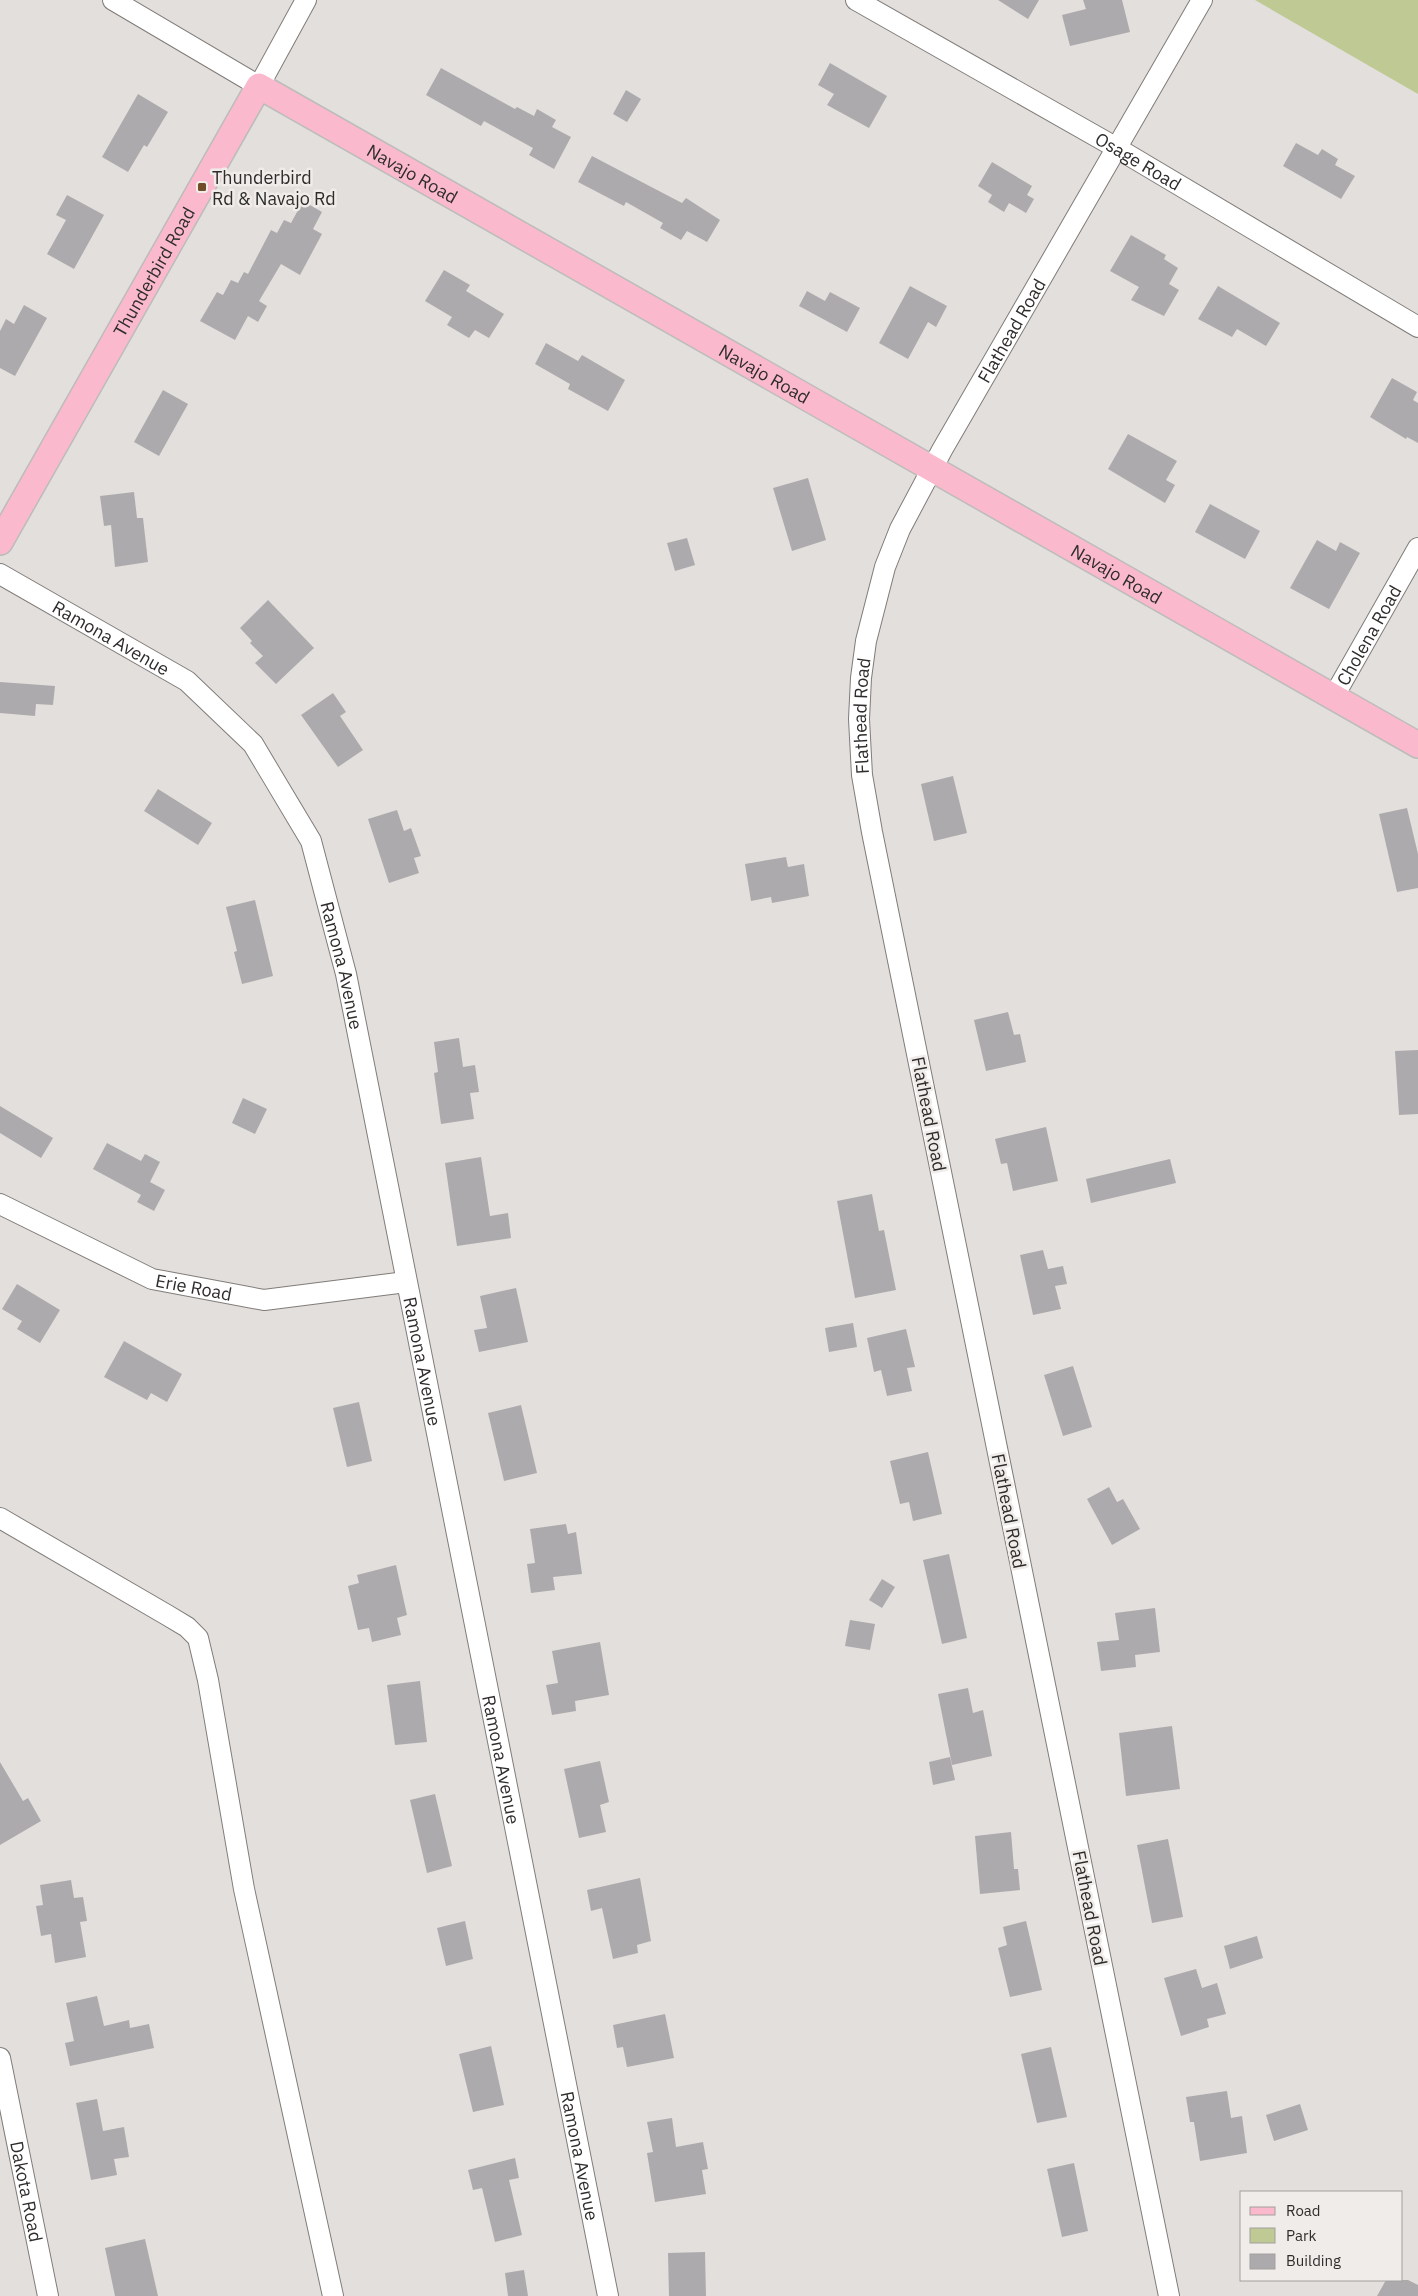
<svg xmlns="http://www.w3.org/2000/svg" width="1418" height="2296" viewBox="0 0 1418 2296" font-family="'IBM Plex Sans',sans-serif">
<rect width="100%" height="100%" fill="#e3dfdc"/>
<path fill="#bec993" d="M1255,0H1418V94Z"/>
<path fill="#adaaad" d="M998,0H1039L1028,19Z
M1083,0H1122L1130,32L1070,46L1062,15L1086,9Z
M830,63L887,96L869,128L827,105L834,94L818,85Z
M441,68L515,109L517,107L534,116L537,109L556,120L552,127L571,137L554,169L529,155L533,148L484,121L481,126L426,95Z
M626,90L641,99L627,122L613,114Z
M138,94L168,112L147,147L144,145L128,172L102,157Z
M1296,143L1318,155L1322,149L1338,159L1335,165L1355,176L1341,199L1283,166Z
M592,156L682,203L686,198L720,220L707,242L687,231L681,240L660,228L663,223L626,202L624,206L578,182Z
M992,162L1032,186L1027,195L1034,199L1026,213L1009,203L1004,212L988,202L992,195L978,186Z
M67,195L104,215L74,269L47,254L66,220L56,215Z
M303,201L322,212L313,229L322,234L300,275L281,264L259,301L267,306L258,322L248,316L235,340L200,321L217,292L223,295L231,280L238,283L244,272L248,274L271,230L277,233L284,220L291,223Z
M1131,235L1166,255L1164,259L1178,268L1169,284L1179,290L1164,316L1131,300L1139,287L1110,271Z
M444,270L470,285L466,291L504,314L489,338L475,330L469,338L447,325L452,317L425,301Z
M910,286L947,306L936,327L928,322L908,359L879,343Z
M1218,286L1280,323L1266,346L1237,329L1232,337L1198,319Z
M807,291L825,301L830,292L860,308L847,332L799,306Z
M24,305L47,318L15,376L0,368V331L6,319L14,324Z
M546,343L578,361L582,355L625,380L608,411L568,389L570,384L535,364Z
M1392,378L1417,392L1413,400L1418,403V443L1407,437L1406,439L1370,417Z
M163,390L188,404L159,456L134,442Z
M1128,434L1177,461L1166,480L1175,485L1165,503L1108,469Z
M808,478L826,540L792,551L773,488Z
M134,492L137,518H143L148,562L115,567L111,525L104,526L100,496Z
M1210,504L1260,531L1245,559L1195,532Z
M687,538L695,565L675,571L667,543Z
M1317,540L1336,551L1340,542L1360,553L1329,609L1290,588Z
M268,600L314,648L276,684L255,663L263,656L250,643L252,641L240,628Z
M0,682L55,686L53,705L36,704L35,716L0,713Z
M333,693L346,712L340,716L363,750L338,767L301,715Z
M953,776L967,833L934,841L921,784Z
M158,789L212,823L198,845L144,811Z
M1407,808L1418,854V888L1397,892L1379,814Z
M397,810L404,831L411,828L421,856L414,858L419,873L389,883L368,819Z
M786,857L788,867L804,864L809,896L772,903L771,897L751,901L745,864Z
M255,900L273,976L242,984L234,952L237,951L226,907Z
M1008,1012L1014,1035L1020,1034L1026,1062L986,1071L974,1020Z
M459,1038L463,1067L475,1065L479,1092L470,1093L474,1119L441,1124L434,1073L438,1072L434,1042Z
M1418,1050V1114L1399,1115L1395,1051Z
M243,1098L267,1109L255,1134L232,1123Z
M0,1106L53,1138L41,1158L0,1133Z
M1046,1127L1058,1181L1013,1191L1007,1163L1001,1164L995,1139Z
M107,1143L141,1161L145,1154L160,1162L150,1182L165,1190L154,1211L137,1202L141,1195L93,1169Z
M481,1157L490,1216L508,1213L511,1238L457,1246L445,1163Z
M1170,1159L1176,1183L1091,1203L1086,1179Z
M872,1194L879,1231L884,1230L896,1290L855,1298L837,1201Z
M1043,1250L1048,1269L1063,1266L1067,1284L1055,1286L1061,1309L1033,1315L1020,1255Z
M17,1284L60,1310L40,1343L17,1329L22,1321L2,1309Z
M516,1288L528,1342L479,1352L474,1330L487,1328L480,1296Z
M853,1323L857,1347L829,1352L825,1328Z
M906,1329L915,1367L907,1368L912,1391L887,1396L881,1370L874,1372L867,1338Z
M124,1341L182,1374L167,1402L151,1393L147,1400L104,1377Z
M1073,1366L1092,1427L1063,1436L1044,1375Z
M359,1402L372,1461L347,1467L333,1408Z
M521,1405L537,1473L504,1481L488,1413Z
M928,1452L942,1514L913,1521L909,1502L900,1504L890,1461Z
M1109,1487L1117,1502L1123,1499L1140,1529L1112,1545L1087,1499Z
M566,1524L568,1534L576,1532L582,1574L553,1577L555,1590L531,1593L527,1564L535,1563L530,1529Z
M949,1554L967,1638L942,1644L923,1560Z
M396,1565L407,1615L397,1618L401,1635L372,1642L369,1628L358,1630L348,1586L359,1583L357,1575Z
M882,1579L895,1587L882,1608L869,1600Z
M1155,1608L1160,1652L1135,1655L1136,1667L1101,1671L1097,1642L1119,1640L1115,1613Z
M850,1620L875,1624L870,1650L845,1646Z
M600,1642L609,1695L575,1701L576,1711L552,1715L546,1685L558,1683L552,1651Z
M420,1681L427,1742L395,1745L387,1685Z
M968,1688L973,1713L983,1710L992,1756L952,1765L938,1694Z
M1172,1726L1180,1789L1126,1796L1119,1733Z
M950,1757L955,1780L933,1785L929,1762Z
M600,1761L609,1802L600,1805L606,1832L579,1838L564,1769Z
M0,1762L23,1801L28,1798L41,1821L0,1845Z
M435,1794L452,1866L427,1873L410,1800Z
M1011,1832L1014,1869H1018L1020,1890L980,1894L975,1836Z
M1168,1839L1183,1917L1152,1923L1137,1845Z
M640,1878L651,1941L637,1945L638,1953L613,1959L602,1908L591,1911L587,1890Z
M71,1880L74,1898L83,1897L87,1921L80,1922L86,1957L55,1963L51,1934L41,1936L36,1906L43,1905L40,1885Z
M465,1921L473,1959L446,1966L437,1928Z
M1026,1921L1042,1990L1010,1997L998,1948L1007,1945L1003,1927Z
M1257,1936L1263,1958L1230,1969L1224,1946Z
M1196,1969L1202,1988L1217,1983L1226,2014L1207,2019L1209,2027L1181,2036L1164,1978Z
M97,1996L104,2026L129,2020L130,2028L149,2024L154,2048L70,2066L65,2043L74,2041L66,2003Z
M665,2014L674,2058L627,2067L623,2047L617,2048L613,2025Z
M491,2046L504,2105L473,2112L459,2054Z
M1051,2047L1067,2117L1037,2123L1021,2054Z
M1227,2091L1231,2118L1242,2116L1247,2153L1200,2161L1194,2122H1190L1186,2097Z
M97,2099L103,2131L124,2127L129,2157L114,2159L117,2175L91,2180L76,2103Z
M1300,2104L1308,2130L1274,2141L1266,2115Z
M672,2118L676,2147L703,2142L708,2169L702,2170L706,2194L655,2202L647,2153L653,2152L647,2122Z
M515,2158L519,2178L509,2180L522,2235L495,2242L482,2188L473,2190L468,2170Z
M1074,2163L1088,2231L1062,2237L1047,2169Z
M145,2239L158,2296H115L105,2248Z
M705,2252L706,2296H669L668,2253Z
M524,2270L528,2296H508L505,2273Z
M1386,2280H1408L1418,2285V2296H1377Z"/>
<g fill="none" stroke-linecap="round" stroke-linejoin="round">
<g stroke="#807c79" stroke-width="22">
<g id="minor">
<path d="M113,0L259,86L306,0"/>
<path id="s1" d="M856,0L1115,147L1418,327"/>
<path id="s2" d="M0,574L187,681L253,744L311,841L346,974L608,2296"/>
<path id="s3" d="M1334,696L1418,548"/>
<path id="s4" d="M0,1204L152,1279L264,1300L406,1282"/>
<path d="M0,1518L167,1615L187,1627L198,1638L208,1680L244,1889L333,2296"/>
<path id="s5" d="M0,2058L48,2296"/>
<path id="s6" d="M1169,2296L872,832L862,775L859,719L861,678L866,641L885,567L900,529L942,450L1202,0"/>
</g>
</g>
<g stroke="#bcbcbb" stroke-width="28">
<g id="major">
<path id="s7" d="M0,542L259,86L1418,745"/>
</g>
</g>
<use href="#minor" stroke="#fff" stroke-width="20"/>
<use href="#major" stroke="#fbb9ce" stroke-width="25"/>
</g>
<rect fill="#724e28" stroke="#f0ece9" stroke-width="2" x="197" y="182" width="10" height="10" rx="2.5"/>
<g text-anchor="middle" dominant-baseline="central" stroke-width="5" stroke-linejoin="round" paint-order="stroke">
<g font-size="18" fill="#2e2d2b" stroke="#f0ece9">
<text stroke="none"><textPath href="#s1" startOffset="325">Osage Road</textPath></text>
<text stroke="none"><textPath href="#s7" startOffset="701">Navajo Road</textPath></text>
<text stroke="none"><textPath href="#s7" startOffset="311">Thunderbird Road</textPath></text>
<text stroke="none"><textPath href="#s6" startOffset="2031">Flathead Road</textPath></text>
<text stroke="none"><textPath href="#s7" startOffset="1106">Navajo Road</textPath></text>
<text stroke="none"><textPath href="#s7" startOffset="1511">Navajo Road</textPath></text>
<text stroke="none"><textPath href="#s3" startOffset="70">Cholena Road</textPath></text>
<text stroke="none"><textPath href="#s2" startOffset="128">Ramona Avenue</textPath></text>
<text stroke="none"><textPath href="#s6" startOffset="1611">Flathead Road</textPath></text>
<text stroke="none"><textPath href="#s2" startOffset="548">Ramona Avenue</textPath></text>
<text transform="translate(929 1114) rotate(79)">Flathead Road</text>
<text stroke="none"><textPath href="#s4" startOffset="212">Erie Road</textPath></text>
<text stroke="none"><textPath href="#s2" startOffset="952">Ramona Avenue</textPath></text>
<text transform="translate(1009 1511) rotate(79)">Flathead Road</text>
<text stroke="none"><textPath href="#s2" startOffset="1358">Ramona Avenue</textPath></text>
<text transform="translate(1090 1908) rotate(79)">Flathead Road</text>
<text stroke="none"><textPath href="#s2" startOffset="1762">Ramona Avenue</textPath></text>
<text stroke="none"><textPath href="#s5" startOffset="136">Dakota Road</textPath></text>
</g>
<g font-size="18" fill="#2e2d2b" stroke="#f0ece9" text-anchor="start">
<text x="212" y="177">Thunderbird<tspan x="212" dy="21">Rd &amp; Navajo Rd</tspan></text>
</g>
</g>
<rect x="1240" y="2191" width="162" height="90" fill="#f0ece9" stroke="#a2a09d"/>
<rect x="1250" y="2207" width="25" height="8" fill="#fbb9ce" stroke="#a2a09d"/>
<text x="1286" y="2216" font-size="15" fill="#2e2d2b">Road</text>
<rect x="1250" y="2228" width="25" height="15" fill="#bec993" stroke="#a2a09d"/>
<text x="1286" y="2241" font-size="15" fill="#2e2d2b">Park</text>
<rect x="1250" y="2254" width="25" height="15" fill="#adaaad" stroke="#a2a09d"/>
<text x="1286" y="2266" font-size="15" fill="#2e2d2b">Building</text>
</svg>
